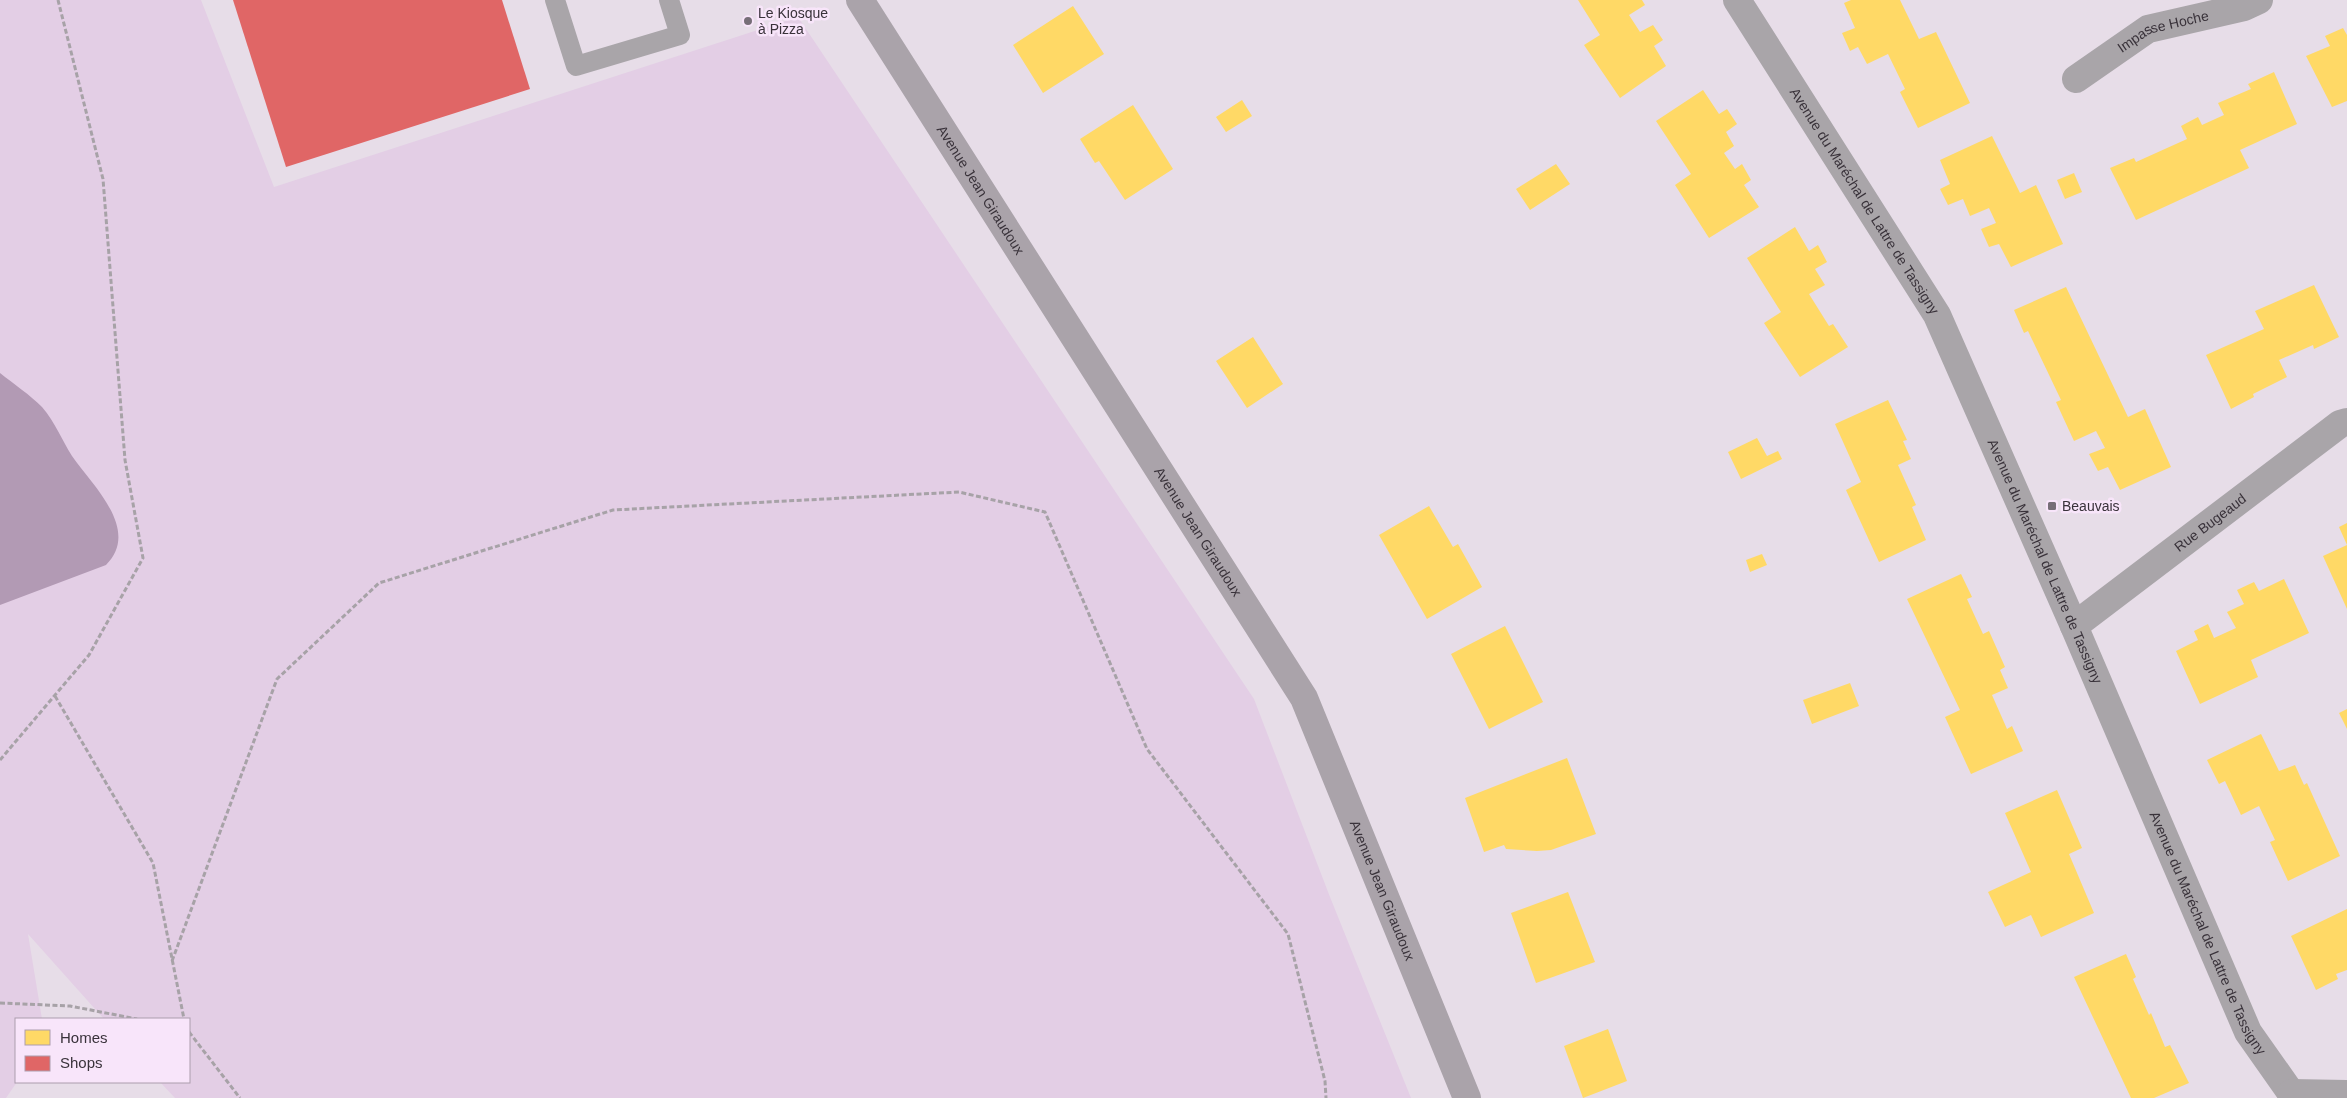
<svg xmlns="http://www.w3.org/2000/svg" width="2347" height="1098" viewBox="0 0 2347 1098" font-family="Arial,sans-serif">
<rect width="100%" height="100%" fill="#e7dde8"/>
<path fill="#e3cee5" d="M0,0H201L274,187L798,17L1254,699L1330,897L1411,1098H175L160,1082H189V1019H104L28,934L42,1019H16L17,1082L6,1098H0Z"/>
<path fill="#b29ab4" d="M0,373C14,384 30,395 42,407C55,422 62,440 72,456C93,486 141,530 106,565L0,605Z"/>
<path fill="#ffd966" d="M1578,0H1642L1645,5L1629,15L1640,32L1653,25L1663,40L1654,46L1666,66L1620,98L1584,45L1600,35Z
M1851,0H1900L1919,39L1936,32L1970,103L1918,128L1900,92L1905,89L1888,54L1867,64L1858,47L1850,51L1842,33L1855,28L1844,3Z
M1073,6L1104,54L1043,93L1013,45Z
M2343,28L2347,35V101L2332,107L2306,56L2330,46L2325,36Z
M2274,72L2297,124L2240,150L2249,168L2136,220L2110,168L2134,158L2136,162L2187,139L2181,126L2198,117L2202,125L2224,115L2218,103L2251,89L2248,84Z
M1703,90L1719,114L1727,109L1737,124L1726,132L1734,146L1724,153L1735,169L1742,164L1751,180L1744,185L1759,207L1709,238L1675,185L1691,174L1656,121Z
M1242,100L1252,116L1226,132L1216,117Z
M1133,105L1173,169L1125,200L1099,161L1095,163L1080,139Z
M1992,136L2020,193L2036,185L2063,244L2011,267L1999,244L1989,247L1981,229L1996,223L1989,208L1970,216L1963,199L1948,205L1940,189L1950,184L1940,160Z
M1556,164L1570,184L1530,210L1516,189Z
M2074,173L2082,192L2065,199L2057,180Z
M1795,227L1809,251L1818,245L1827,262L1815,269L1825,285L1809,294L1829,326L1833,324L1848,347L1800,377L1764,323L1781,312L1747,258Z
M2314,285L2339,337L2314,349L2313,345L2279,360L2287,377L2253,394L2254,397L2231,409L2206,355L2264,329L2255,311Z
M2066,287L2128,417L2145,409L2171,467L2120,490L2108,467L2098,471L2089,454L2105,448L2096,431L2074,441L2056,402L2061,400L2028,331L2024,333L2014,310Z
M1253,337L1283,384L1247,408L1216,361Z
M1888,400L1907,440L1903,441L1911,459L1898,465L1916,505L1912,507L1926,540L1879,562L1846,490L1861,482L1835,424Z
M1757,438L1767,456L1778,451L1782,459L1741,479L1728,452Z
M1429,506L1453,547L1458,544L1482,587L1427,619L1379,535Z
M2347,523V609L2323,556L2347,545L2339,527Z
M1762,554L1767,565L1750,572L1746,560Z
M1961,574L1972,597L1967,599L1983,634L1989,631L2005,667L2000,670L2008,688L1992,695L2007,729L2012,726L2023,751L1971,774L1945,717L1960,710L1907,599Z
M2284,579L2309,633L2251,660L2258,677L2200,704L2176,651L2198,640L2194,631L2208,624L2214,638L2236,628L2227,612L2244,604L2237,590L2254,582L2259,591Z
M1505,626L1543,702L1489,729L1451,654Z
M1850,683L1859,706L1812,724L1803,700Z
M2347,709V729L2339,713Z
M2261,734L2279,771L2295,765L2304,785L2307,783L2340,856L2288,881L2270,842L2275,840L2259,806L2241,815L2225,781L2219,784L2207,760Z
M1567,758L1596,834L1551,850L1537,851L1506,849L1504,845L1484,852L1465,798Z
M2057,790L2082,848L2069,854L2094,913L2041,937L2031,915L2005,927L1988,892L2031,872L2005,813Z
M1568,892L1595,962L1536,983L1511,913Z
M2347,909V970L2336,974L2338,979L2316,990L2291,936Z
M2126,954L2136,977L2133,979L2149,1015L2151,1013L2165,1047L2170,1045L2189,1083L2154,1098H2131L2074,977Z
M1608,1029L1627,1081L1583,1098L1564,1046Z"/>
<path fill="#e06666" d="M233,0H502L530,89L286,167Z"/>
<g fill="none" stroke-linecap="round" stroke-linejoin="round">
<path stroke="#a7a2a7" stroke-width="3" stroke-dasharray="5 2.5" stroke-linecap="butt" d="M55,696L153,863L184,1019
M0,760L89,655L143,558L125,460L103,179L58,0
M172,961L277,679L379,583L613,510L959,492L1045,512L1147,749L1288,934L1325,1081L1326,1098
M0,1003L70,1006L137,1019
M189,1032L240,1098"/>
<path stroke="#a9a5a9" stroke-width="20" d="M555,0L576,66L680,35L669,0"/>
<g stroke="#a9a5a9" stroke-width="28">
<path id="s1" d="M1737,0L1937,315L2074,626L2248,1032L2291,1093"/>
<path id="s2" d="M2076,79L2148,29L2244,7L2259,0"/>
<path id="s3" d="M2074,626L2340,424L2347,422"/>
<path d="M2291,1093L2347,1094"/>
</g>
<path stroke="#aaa3aa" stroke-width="28" id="s4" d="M860,0L1304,698L1467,1098"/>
</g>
<g fill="#766e77" stroke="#f8e5fa" stroke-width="2">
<circle cx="748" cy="21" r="5"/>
<rect x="2047" y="501" width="10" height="10" rx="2.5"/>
</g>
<g text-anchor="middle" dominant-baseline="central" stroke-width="5" stroke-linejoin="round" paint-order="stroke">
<g font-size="14" fill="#39323a" stroke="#f8e5fa" text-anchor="start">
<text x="758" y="13">Le Kiosque<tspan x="758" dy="16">à Pizza</tspan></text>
<text x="2062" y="506">Beauvais</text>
</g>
<g font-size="14" fill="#39323a" stroke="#f8e5fa">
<text stroke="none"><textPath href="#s2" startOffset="101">Impasse Hoche</textPath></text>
<text stroke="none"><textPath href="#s4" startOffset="225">Avenue Jean Giraudoux</textPath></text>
<text stroke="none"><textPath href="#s1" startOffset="238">Avenue du Maréchal de Lattre de Tassigny</textPath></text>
<text stroke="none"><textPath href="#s3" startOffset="171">Rue Bugeaud</textPath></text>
<text stroke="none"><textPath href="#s4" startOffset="630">Avenue Jean Giraudoux</textPath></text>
<text stroke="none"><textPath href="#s1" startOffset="642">Avenue du Maréchal de Lattre de Tassigny</textPath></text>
<text stroke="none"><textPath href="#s4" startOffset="1035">Avenue Jean Giraudoux</textPath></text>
<text stroke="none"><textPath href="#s1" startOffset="1048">Avenue du Maréchal de Lattre de Tassigny</textPath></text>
</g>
</g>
<rect x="15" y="1018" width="175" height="65" fill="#f8e5fa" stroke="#ac9dad"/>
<rect x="25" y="1030" width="25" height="15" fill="#ffd966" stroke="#ac9dad"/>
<text x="60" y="1043" font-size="15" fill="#39323a">Homes</text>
<rect x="25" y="1056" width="25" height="15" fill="#e06666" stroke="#ac9dad"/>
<text x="60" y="1068" font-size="15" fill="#39323a">Shops</text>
</svg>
